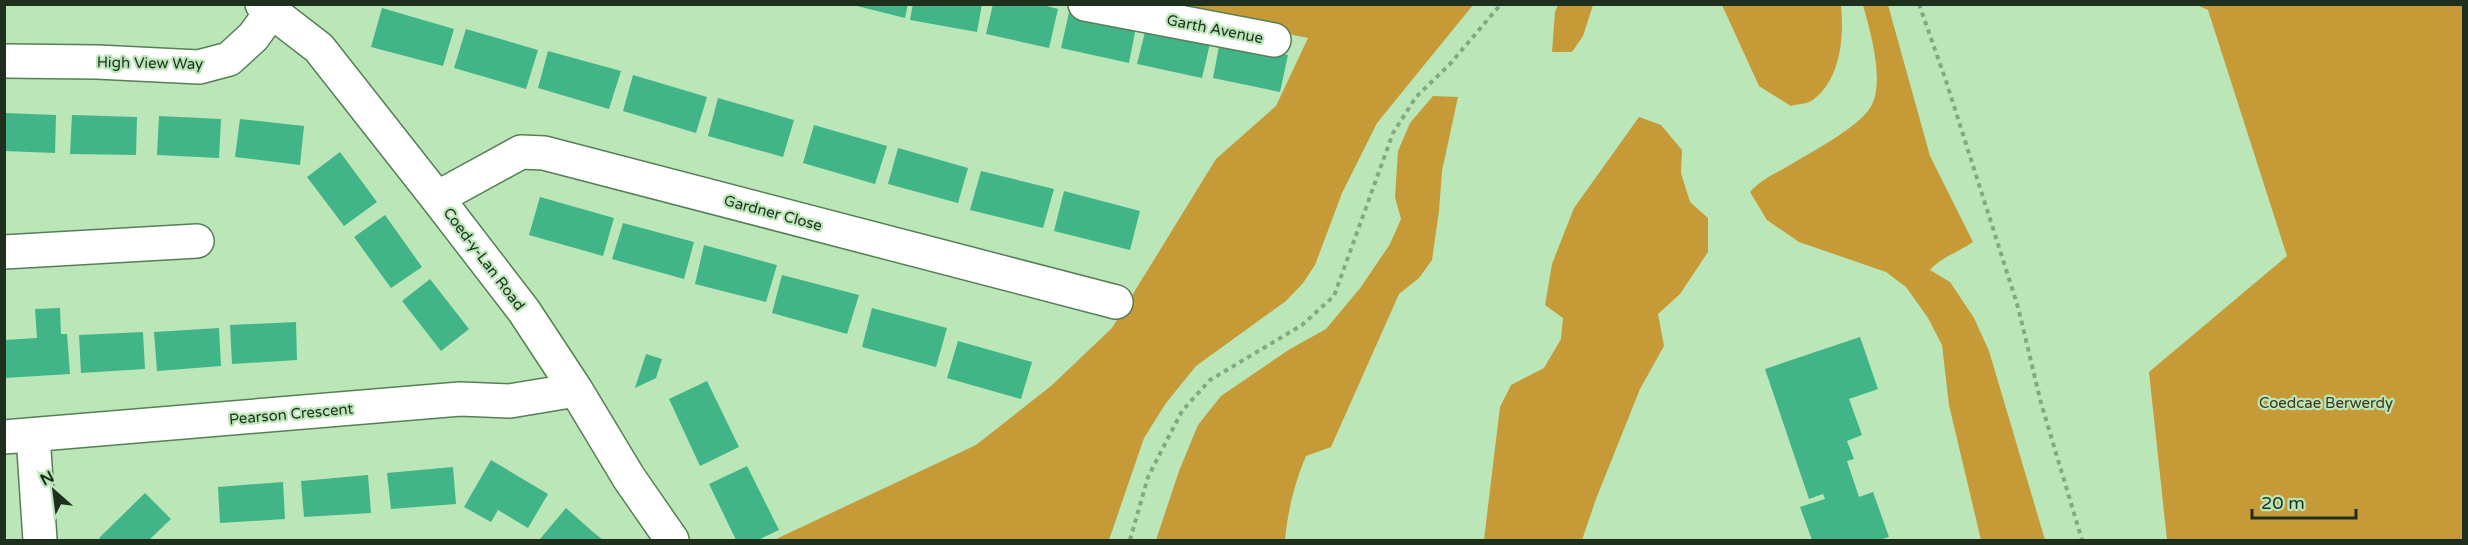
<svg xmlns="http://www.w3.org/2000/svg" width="2468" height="545" viewBox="0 0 2468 545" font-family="'Varela Round',sans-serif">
<rect width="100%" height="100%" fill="#bae6b8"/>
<path fill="#c69a37" d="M1194,5H1473L1377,123L1342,193L1315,265L1303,283L1286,301L1196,366L1166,403L1144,438L1109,540H774L976,445L1051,386L1112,328L1216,159L1276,106L1308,38L1199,16Z
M1558,5H1593L1583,36L1572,52H1552L1555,12Z
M1722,5H1841C1844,37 1841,79 1813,100C1808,104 1797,104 1791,106L1759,86Z
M1863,5H1888L1930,156L1973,242C1959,252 1941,257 1930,270L1950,282L1974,318L1989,351L2045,540H1981L1949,405L1942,345L1928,318L1906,287L1886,272L1799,242L1767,220L1750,192C1763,178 1779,172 1795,162C1815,150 1858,127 1870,108C1886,84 1870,30 1863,5Z
M2197,5H2463V540H2167L2149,372L2287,256L2208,10Z
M1433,96L1458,97L1442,171L1439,211L1432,260L1419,278L1399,294L1331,447L1306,456C1294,484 1288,510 1285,540H1156L1179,471L1198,425L1221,396L1290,349L1326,329L1361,287L1390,244L1401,219L1395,197L1398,151L1410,123Z
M1639,117L1661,125L1682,150L1681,173L1690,202L1708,218V252L1680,294L1658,314L1664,346L1640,389L1596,499L1582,540H1484L1500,407L1511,385L1544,368L1561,339L1563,318L1545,305L1552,264L1574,208Z"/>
<path fill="#41b588" d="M849,4H908L905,18Z
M913,4H982L977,32L910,20Z
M993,4H1039L1058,9L1049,48L986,34Z
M382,8L454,29L443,66L371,47Z
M1070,8L1137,22L1129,63L1061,48Z
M1147,24L1211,39L1202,78L1137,64Z
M466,29L538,50L526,89L454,68Z
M1220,41L1288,55L1280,92L1213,78Z
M548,51L621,71L609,109L538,88Z
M633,75L707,97L696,133L623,111Z
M718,98L794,120L783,157L708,136Z
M4,113L56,115L55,153L4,151Z
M72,115L137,117L136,155L70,154Z
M159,116L221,119L219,158L157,155Z
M240,119L304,126L300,165L235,157Z
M814,125L887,146L875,184L803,163Z
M898,148L968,168L958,203L888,184Z
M340,152L377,202L344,226L307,177Z
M981,171L1054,189L1043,228L970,210Z
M1064,191L1140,211L1130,250L1054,231Z
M540,197L614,218L603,256L529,235Z
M385,215L422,267L391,288L354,237Z
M623,223L694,242L684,279L612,259Z
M704,245L777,265L766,302L695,284Z
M782,275L859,295L847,334L772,313Z
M430,279L469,329L441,351L402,301Z
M60,308L61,334H67L70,374L5,378L4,340L37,338L35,309Z
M872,308L947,328L936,367L862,347Z
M296,322L297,360L232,364L230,325Z
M219,328L221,366L157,371L154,332Z
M143,332L145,369L81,373L79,335Z
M1860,337L1878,389L1849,399L1862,435L1847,441L1854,459L1847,461L1859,497L1873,492L1889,537L1879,540H1812L1800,507L1825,499L1823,494L1809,499L1765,369Z
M958,341L1032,362L1021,399L947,378Z
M646,354L662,359L656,378L635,388Z
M707,381L739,447L700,466L669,399Z
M491,460L548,494L528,528L498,510L491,522L464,507Z
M747,466L779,530L758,540H736L709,484Z
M453,467L456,504L391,509L387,473Z
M368,475L371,513L304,517L301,481Z
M283,482L285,519L220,523L218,487Z
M145,493L171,519L149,540H102L99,538Z
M566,508L593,532L603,540L540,539Z"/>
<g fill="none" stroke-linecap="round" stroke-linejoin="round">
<g stroke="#577f56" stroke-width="36">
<path id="street" d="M262,4L319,48L437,198L524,311L576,390L629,478L672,540
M1085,4L1274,40
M4,61L97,62L199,67L229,59L253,37L272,11
M437,198L521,152L544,153L1116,302
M4,252L197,241
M33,435L40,540
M4,437L460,399L510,401L576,390"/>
</g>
<path stroke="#85a884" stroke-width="4" stroke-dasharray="4.5 4.5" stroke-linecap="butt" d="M1919,4L1946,81L2018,307L2041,403L2082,540
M1130,540L1148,477L1182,411L1210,380L1302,325L1334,296L1393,133L1416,97L1450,64L1501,4"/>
<use href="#street" stroke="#fff" stroke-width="33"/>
</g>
<g text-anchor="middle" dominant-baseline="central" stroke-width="4.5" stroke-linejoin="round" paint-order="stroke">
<g font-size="15" fill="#1e2f1e" stroke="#bae6b8">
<text transform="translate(1215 29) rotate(11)">Garth Avenue</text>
<text transform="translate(150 63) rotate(1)">High View Way</text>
<text transform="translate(773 213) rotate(15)">Gardner Close</text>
<text transform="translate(484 259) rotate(53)">Coed-y-Lan Road</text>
<text transform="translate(291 414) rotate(-5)">Pearson Crescent</text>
</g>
<g font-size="15" fill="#3f3520" stroke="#bae6b8">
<text x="2326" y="403">Coedcae Berwerdy</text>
</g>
</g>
<rect width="2468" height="545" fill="none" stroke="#1e2f1e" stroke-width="12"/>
<g transform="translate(54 491) rotate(332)" stroke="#bae6b8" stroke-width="4.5" paint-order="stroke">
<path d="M0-4.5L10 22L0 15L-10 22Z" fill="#1e2f1e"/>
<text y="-9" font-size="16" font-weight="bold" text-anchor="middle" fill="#1e2f1e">N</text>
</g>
<path d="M2252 509v9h104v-9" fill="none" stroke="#1e2f1e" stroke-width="3"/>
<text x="2261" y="509" font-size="18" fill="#1e2f1e" stroke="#bae6b8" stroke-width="4.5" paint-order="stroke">20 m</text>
</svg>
